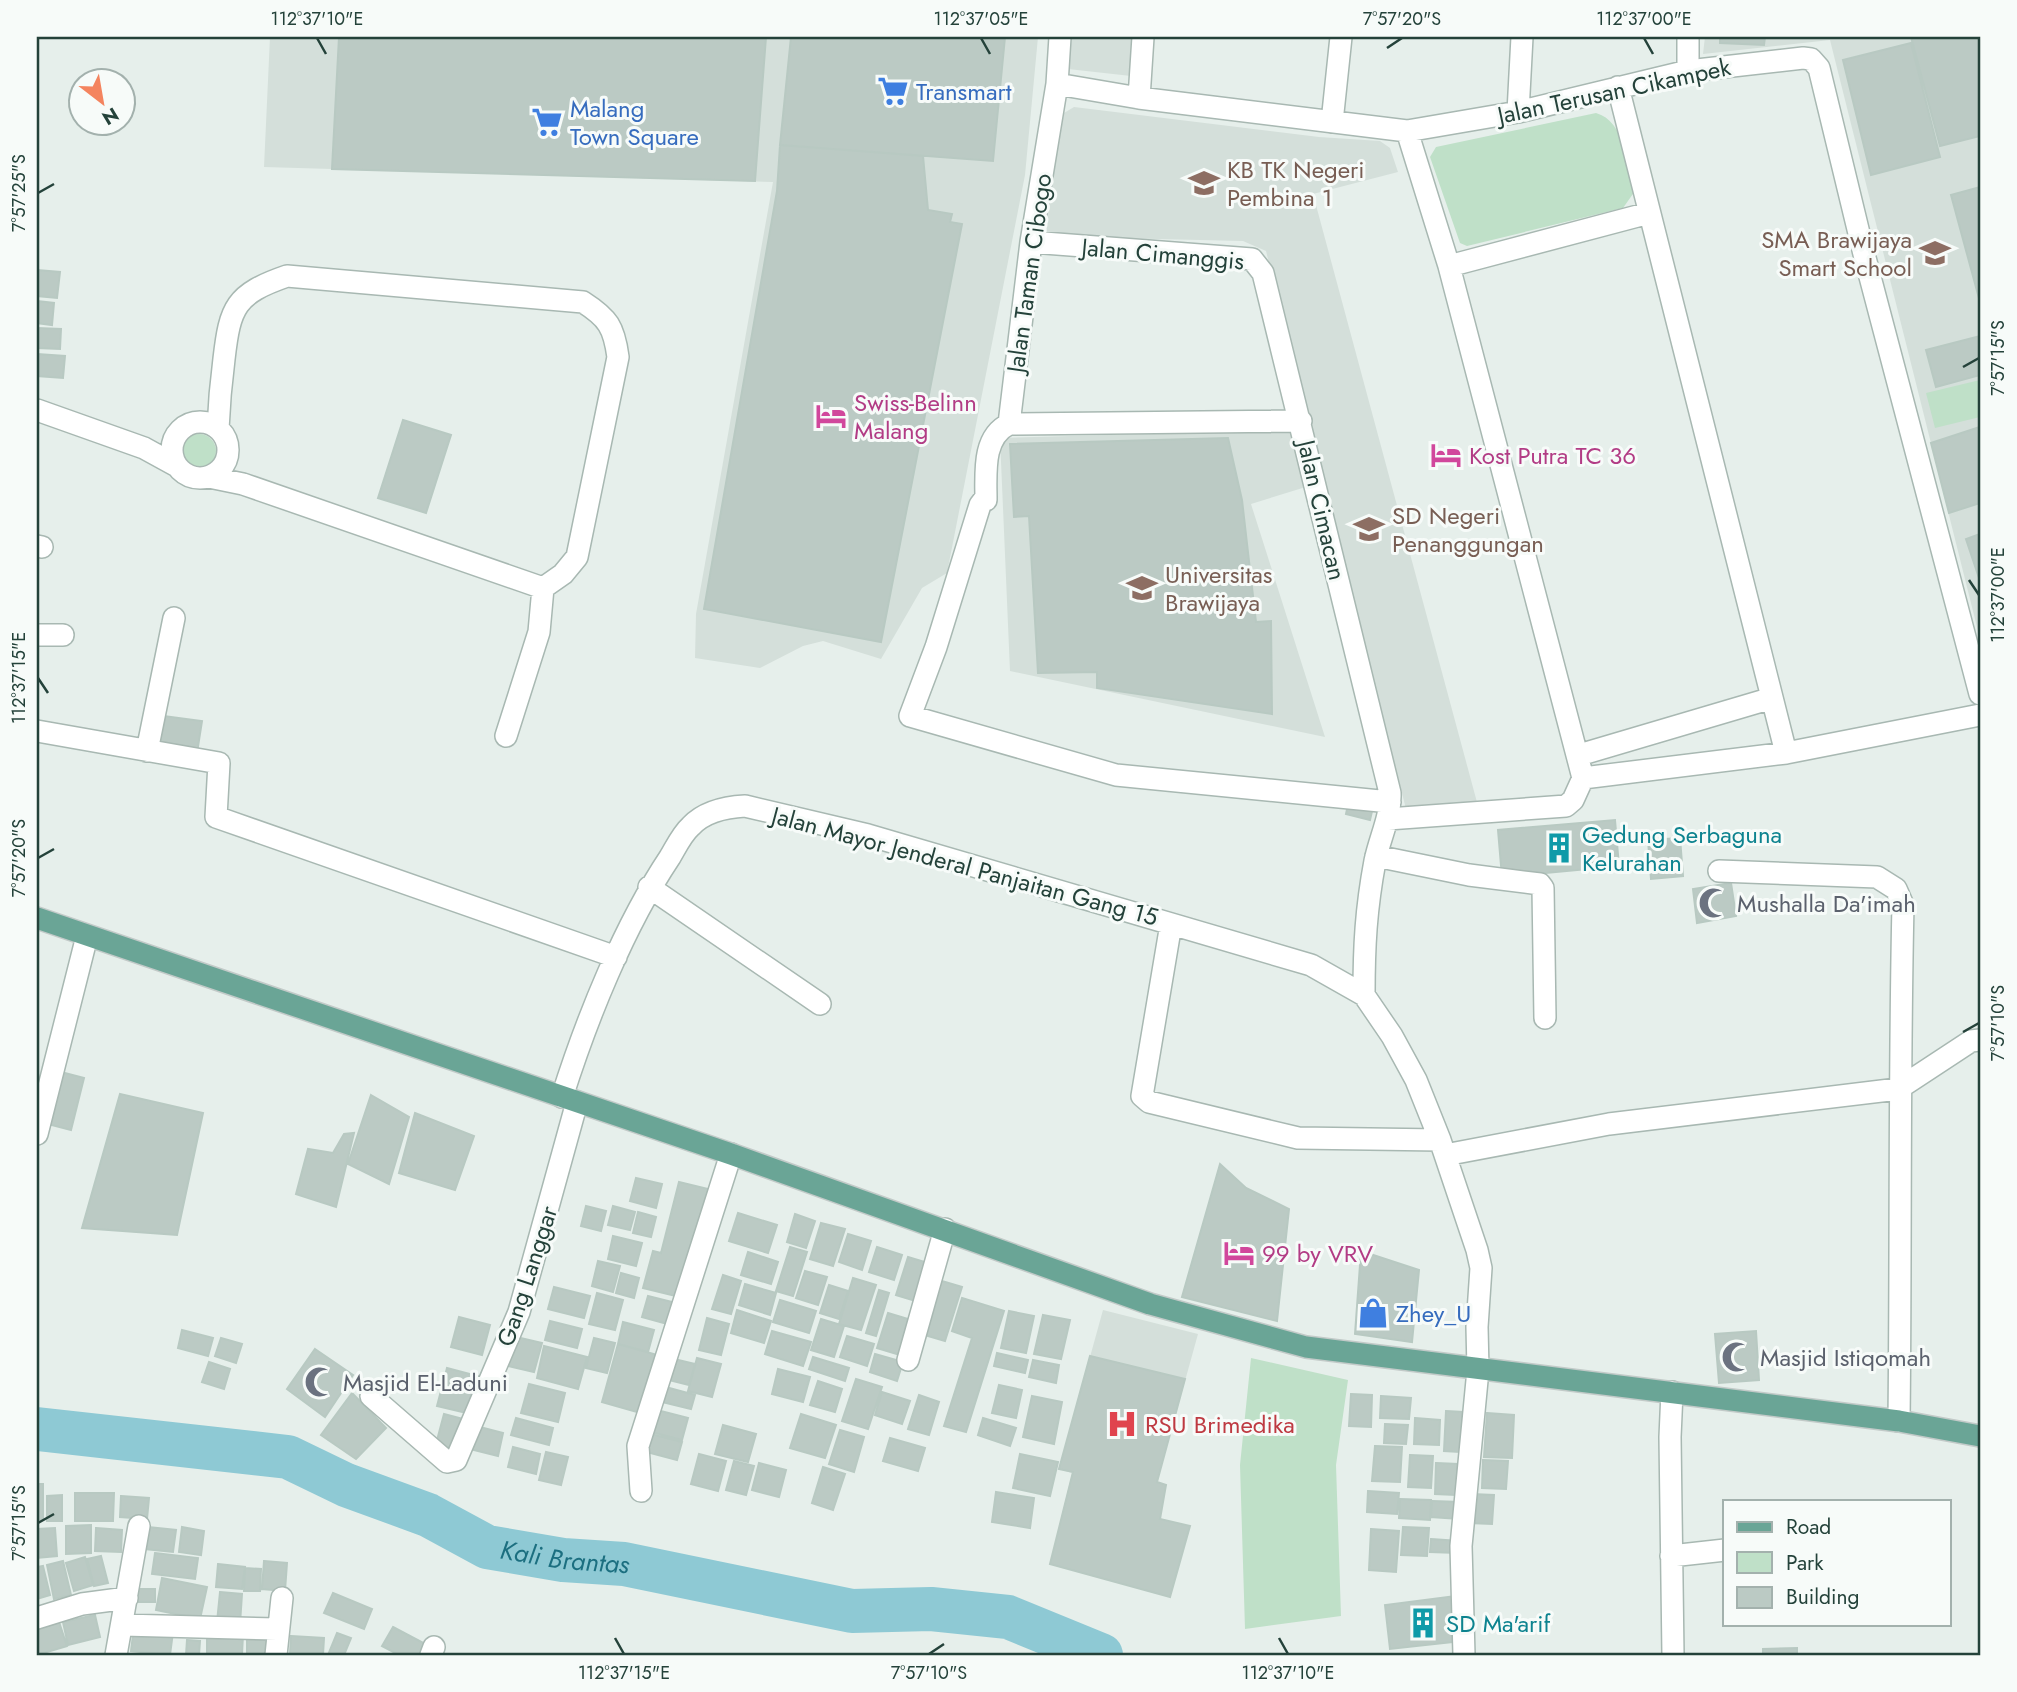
<svg xmlns="http://www.w3.org/2000/svg" width="2017" height="1692" viewBox="0 0 2017 1692" font-family="Jost,sans-serif">
<rect width="100%" height="100%" fill="#e6efeb"/>
<path fill="#d4dfda" d="M270,37H1038L1025,175L947,573L922,588L881,659L823,641L803,646L760,668L695,658L696,614L773,182L264,167Z
M1071,37H1135L1131,76L1068,69Z
M1705,37H1980V639L1830,40L1703,54Z
M1074,107L1319,137L1380,141L1390,148L1398,172L1313,194L1478,806L1407,813L1266,251L1243,241L1071,237L1047,233L1045,223L1064,113Z
M1295,430L1309,486L1251,504L1325,737L1010,671L1000,438Z
M1103,1310L1198,1334L1157,1482L1166,1485L1160,1519L1190,1526L1170,1597L1050,1564L1072,1473L1059,1469Z"/>
<path fill="#bfe0c8" d="M1596,113C1625,121 1628,165 1635,191L1623,208L1467,246L1460,243L1430,157L1436,147Z
M1980,380V417L1935,428L1926,393Z
M182 451a17 17 0 1 1 34 0a17 17 0 1 1-34 0Z
M1251,1358L1348,1380L1336,1465L1341,1616L1245,1629L1240,1465Z"/>
<g fill="none" stroke-linecap="round" stroke-linejoin="round">
<path stroke="#8ec9d4" stroke-width="44" id="s1" d="M37,1429L288,1457L346,1485L428,1515L487,1547L563,1560L624,1564L852,1611L931,1609L1008,1617L1101,1655"/>
</g>
<path fill="#bbcac4" stroke="#b8c9c2" stroke-width="2" d="M339,37H766L755,181L332,169Z
M791,37H1005L993,161L780,145Z
M1720,37H1765L1764,45L1720,43Z
M1911,37H1980V136L1940,146Z
M1911,43L1940,157L1871,175L1843,60Z
M780,145L923,156L928,210L952,214L950,222L962,224L881,642L704,609L777,191Z
M1980,187V302L1951,195Z
M37,270L60,272L57,298L37,296Z
M37,301L54,303L52,325L37,323Z
M37,328L61,329L60,349L37,348Z
M1980,336V375L1936,387L1926,350Z
M37,354L65,356L63,378L37,376Z
M403,420L451,435L426,513L378,498Z
M1980,427V503L1949,513L1931,443Z
M1228,438L1242,500L1256,622L1271,621L1272,714L1097,688V672L1038,673L1029,516L1014,517L1010,444Z
M1980,534V581L1966,539Z
M156,715L202,721L197,753L151,747Z
M1349,800L1373,807L1370,820L1346,814Z
M1615,820L1619,866L1502,877L1498,830Z
M1680,838L1683,876L1651,879L1648,840Z
M1731,883L1736,916L1697,923L1693,889Z
M61,1072L84,1078L71,1130L48,1124Z
M120,1094L203,1113L177,1235L82,1228Z
M371,1095L409,1117L389,1184L348,1164Z
M415,1113L474,1136L455,1190L399,1173Z
M354,1133L336,1207L296,1194L308,1149L333,1153L344,1134Z
M1220,1164L1246,1188L1289,1209L1277,1321L1182,1297Z
M636,1178L662,1184L656,1208L630,1201Z
M679,1182L712,1190L684,1298L643,1288L653,1251L661,1253Z
M586,1206L606,1211L601,1231L581,1226Z
M613,1206L635,1212L630,1230L608,1225Z
M638,1212L656,1217L651,1237L633,1233Z
M738,1213L777,1225L768,1253L729,1241Z
M795,1214L815,1221L806,1248L787,1242Z
M821,1223L845,1229L833,1266L810,1259Z
M848,1234L871,1241L862,1270L839,1262Z
M613,1236L642,1243L636,1266L608,1259Z
M790,1247L807,1252L793,1296L776,1291Z
M877,1247L902,1255L894,1280L869,1272Z
M1361,1251L1419,1270L1412,1342L1355,1334Z
M748,1252L778,1262L771,1284L741,1275Z
M908,1257L931,1264L919,1302L896,1295Z
M598,1261L620,1266L613,1292L592,1286Z
M805,1271L827,1277L818,1305L796,1298Z
M621,1273L639,1278L634,1298L616,1293Z
M723,1275L741,1281L731,1314L712,1309Z
M853,1278L876,1285L861,1330L839,1324Z
M935,1279L962,1287L945,1341L918,1333Z
M745,1284L776,1293L770,1315L739,1305Z
M829,1285L848,1291L839,1319L820,1313Z
M554,1287L590,1296L584,1318L548,1309Z
M879,1290L889,1293L876,1336L866,1333Z
M597,1293L623,1300L615,1330L589,1324Z
M648,1296L676,1303L671,1325L642,1317Z
M962,1298L1004,1311L966,1432L944,1426L972,1338L952,1331Z
M780,1300L816,1311L809,1333L773,1322Z
M737,1310L771,1321L764,1343L731,1333Z
M1009,1311L1034,1316L1026,1353L1001,1348Z
M888,1313L911,1320L900,1355L877,1348Z
M1043,1315L1070,1320L1061,1359L1034,1354Z
M459,1317L490,1325L482,1355L451,1347Z
M707,1318L729,1324L721,1355L699,1350Z
M821,1319L844,1326L834,1357L811,1350Z
M550,1321L582,1329L577,1348L545,1340Z
M623,1322L654,1330L648,1352L618,1344Z
M182,1330L213,1338L208,1356L178,1348Z
M772,1331L811,1342L803,1366L765,1354Z
M1756,1331L1759,1380L1719,1383L1715,1334Z
M512,1336L542,1343L534,1372L504,1365Z
M847,1336L874,1344L867,1366L840,1357Z
M221,1338L242,1344L236,1363L215,1356Z
M594,1338L615,1343L607,1373L586,1368Z
M618,1344L657,1355L644,1414L602,1402Z
M544,1346L587,1357L578,1389L537,1378Z
M315,1349L353,1375L325,1417L287,1389Z
M997,1353L1028,1360L1025,1373L994,1366Z
M875,1354L903,1362L897,1381L870,1372Z
M1090,1356L1185,1379L1157,1482L1166,1485L1160,1519L1190,1526L1170,1597L1050,1564L1073,1472L1059,1469Z
M813,1357L849,1368L845,1381L809,1369Z
M697,1358L721,1364L712,1397L688,1391Z
M674,1359L695,1364L689,1385L669,1380Z
M1033,1360L1059,1365L1056,1383L1029,1377Z
M209,1362L230,1369L224,1389L202,1382Z
M447,1368L481,1377L471,1414L437,1406Z
M778,1369L810,1377L803,1402L772,1394Z
M856,1379L882,1387L868,1429L842,1421Z
M818,1381L842,1389L835,1412L810,1405Z
M529,1384L565,1393L558,1422L521,1413Z
M999,1385L1022,1390L1016,1418L992,1413Z
M662,1386L695,1395L691,1409L658,1401Z
M882,1392L910,1401L902,1424L875,1415Z
M352,1393L386,1428L356,1459L321,1435Z
M1351,1394L1372,1395L1371,1427L1349,1426Z
M919,1395L939,1402L929,1435L908,1429Z
M1032,1396L1062,1402L1054,1444L1023,1437Z
M1381,1396L1411,1398L1409,1419L1380,1418Z
M653,1409L688,1418L682,1440L648,1431Z
M1446,1411L1463,1412L1460,1452L1444,1451Z
M1487,1413L1514,1415L1512,1458L1484,1457Z
M444,1414L463,1419L455,1449L436,1444Z
M801,1414L836,1425L825,1458L790,1448Z
M516,1418L553,1428L549,1445L511,1435Z
M983,1418L1016,1428L1010,1446L978,1435Z
M1415,1418L1440,1420L1439,1445L1414,1444Z
M1385,1424L1408,1425L1406,1444L1384,1443Z
M723,1425L756,1434L748,1462L715,1454Z
M476,1426L503,1433L498,1456L470,1449Z
M840,1430L864,1437L854,1472L829,1464Z
M647,1433L682,1442L677,1460L643,1451Z
M890,1438L925,1448L918,1471L883,1461Z
M1375,1446L1402,1447L1400,1482L1372,1481Z
M513,1447L540,1454L536,1474L508,1467Z
M546,1452L568,1457L561,1485L539,1480Z
M699,1454L726,1461L718,1491L691,1484Z
M1020,1454L1058,1462L1050,1496L1013,1488Z
M1410,1455L1433,1456L1431,1488L1408,1487Z
M1483,1460L1508,1461L1506,1489L1482,1488Z
M734,1461L754,1466L746,1495L726,1490Z
M759,1463L786,1470L779,1497L752,1490Z
M1436,1463L1458,1464L1456,1495L1435,1494Z
M823,1467L845,1474L833,1510L812,1503Z
M37,1484H43V1520H37Z
M1368,1491L1399,1493L1397,1514L1367,1512Z
M996,1492L1034,1498L1030,1528L992,1522Z
M75,1493H114L113,1521H75Z
M1471,1494L1494,1495L1492,1524L1469,1523Z
M62,1495V1521H47V1496Z
M121,1496L149,1498L147,1519L120,1517Z
M1400,1499L1431,1500L1430,1520L1399,1518Z
M1432,1501L1460,1502L1459,1519L1431,1517Z
M91,1525V1553L66,1554V1526Z
M148,1527L176,1530L173,1552L145,1549Z
M182,1527L204,1531L201,1555L179,1552Z
M1403,1527L1429,1528L1427,1556L1401,1555Z
M55,1528L57,1556L37,1558V1529Z
M96,1528L122,1530L121,1552L95,1551Z
M1371,1529L1399,1531L1396,1572L1369,1570Z
M1431,1539L1459,1541L1458,1553L1430,1552Z
M155,1553L198,1558L195,1579L152,1574Z
M101,1556L108,1583L94,1586L87,1559Z
M85,1557L93,1585L74,1591L66,1563Z
M63,1561L71,1595L54,1599L47,1565Z
M264,1561L287,1563L285,1591L262,1589Z
M218,1564L245,1567L242,1589L216,1587Z
M43,1566L50,1595L37,1599V1567Z
M245,1568L261,1569L260,1591H244Z
M162,1578L207,1587L200,1619L156,1610Z
M131,1589H155V1602H130Z
M220,1592L242,1594L240,1624L217,1622Z
M333,1593L372,1609L364,1629L324,1613Z
M1455,1596L1461,1641L1390,1649L1385,1605Z
M95,1615L100,1637L68,1645L63,1622Z
M59,1622L67,1646L37,1655V1629Z
M134,1627L173,1632L170,1655L131,1651Z
M393,1627L427,1645L421,1655H399L382,1646Z
M337,1633L351,1638L344,1655H328Z
M207,1634H243L242,1655H207Z
M291,1636L324,1638L323,1655L290,1654Z
M247,1638H272V1655H247Z
M187,1640L200,1641L199,1655H186Z
M1797,1648V1655H1763V1649Z"/>
<g fill="none" stroke-linecap="round" stroke-linejoin="round">
<g stroke="#a8b8b2" stroke-width="24">
<path id="minor" d="M1688,37V71
M1057,84L1139,98L1407,131L1518,112L1688,71L1803,58L1811,59L1819,68L1864,254L1980,694
M1618,87L1786,753
M1139,98L1143,37
M1518,112L1522,37
M1332,122L1341,37
M1031,242L1252,259L1263,273L1390,793C1391,817 1380,837 1375,861C1366,909 1364,946 1364,995
M1449,266L1649,213
M37,410L144,448L175,465
M172 450a28 28 0 1 1 56 0a28 28 0 1 1-56 0Z
M1009,424L1301,421
M209,477L243,484L543,588L563,574L577,557L618,357C614,327 608,318 583,302L287,276C235,294 230,307 224,359C221,382 219,405 218,429
M986,497L980,505L936,647L910,716L1116,775L1390,802
M986,500C986,473 982,437 1009,424L1031,242L1057,84L1060,37
M37,546L42,547
M37,635H63
M37,731L219,763L216,817L616,957
M506,736L539,632L543,588
M147,751L174,618
M1579,755L1772,698
M1583,778L1786,753L1980,715
M1388,819L1566,806L1573,800L1583,778L1449,266L1407,131
M1376,856L1469,875L1540,884L1543,888L1545,1018
M1719,871L1877,877L1896,889L1903,905C1899,1077 1901,1249 1899,1421
M649,887L820,1004
M1171,924L1142,1096L1149,1102L1298,1138L1440,1140
M562,1097C587,1018 624,926 670,857C676,847 682,834 691,826C705,811 726,807 745,806L868,835L1311,965L1364,995L1392,1036L1416,1080L1440,1140L1477,1250L1481,1268L1477,1327L1478,1370L1461,1546L1464,1655
M37,1134L87,936
M1445,1155L1609,1124L1898,1089L1971,1041L1980,1040
M908,1360L945,1229
M1672,1392L1670,1437L1673,1655
M371,1396L447,1462L456,1460L519,1312L577,1102
M641,1491L638,1446L731,1154
M1671,1556L1725,1550
M37,1618L82,1604L127,1598
M123,1625L277,1629
M116,1655L139,1526
M276,1655L282,1598
M431,1655L434,1647"/>
</g>
<g stroke="#c2cac8" stroke-width="24">
<path id="major" d="M37,918L731,1154L1150,1304L1306,1347L1899,1421L1980,1436"/>
</g>
<use href="#minor" stroke="#fff" stroke-width="21"/>
<use href="#major" stroke="#6aa596" stroke-width="21"/>
</g>
<path fill="none" stroke="#24423a" stroke-width="2.5" d="M317,38L326,54M981,38L990,54M1644,38L1653,54M1387,48L1402,38M38,193L54,184M1963,367L1979,358M1969,580L1979,595M38,678L48,693M38,858L54,849M1963,1032L1979,1023M38,1523L54,1514M615,1638L624,1654M1279,1638L1288,1654M929,1654L944,1644"/>
<defs>
<g id="supermarket-bare" transform="scale(2.415)"><path d="M-6-5.5h2.5l.6 2H6L4.5 2H-2.5L-4.4-4H-6ZM-1.5 3.2a1.3 1.3 0 1 0 .1 0ZM3 3.2a1.3 1.3 0 1 0 .1 0Z" fill="#3f7fe0" stroke="#f7fbf9" stroke-width="2.5" paint-order="stroke"/></g>
<g id="school-bare" transform="scale(2.415)"><path d="M0-5L7-2L0 1L-7-2ZM-4 1L0 2.5L4 1V4Q0 6-4 4Z" fill="#8d6e63" stroke="#f7fbf9" stroke-width="2.5" paint-order="stroke"/></g>
<g id="hotel-bare" transform="scale(2.415)"><path d="M-6-4.5h1.5V1H6V5H4.5V3h-9V5H-6ZM-4 0a1.8 1.8 0 1 1 3.6 0ZM.5 0V-2.5h3Q6-2.5 6 0Z" fill="#d1479c" stroke="#f7fbf9" stroke-width="2.5" paint-order="stroke"/></g>
<g id="university-bare" transform="scale(2.415)"><path d="M0-5L7-2L0 1L-7-2ZM-4 1L0 2.5L4 1V4Q0 6-4 4Z" fill="#8d6e63" stroke="#f7fbf9" stroke-width="2.5" paint-order="stroke"/></g>
<g id="building-bare" transform="scale(2.415)"><path d="M-4-6H4V6H1V3H-1V6H-4ZM-2.5-4.3h1.7v1.8h-1.7ZM.8-4.3h1.7v1.8H.8ZM-2.5-1h1.7V.8h-1.7ZM.8-1h1.7V.8H.8Z" fill="#0f9aa8" stroke="#f7fbf9" stroke-width="2.5" paint-order="stroke"/></g>
<g id="mosque-bare" transform="scale(2.415)"><path d="M3.5-4.9A6 6 0 1 0 3.5 4.9A5 5 0 1 1 3.5-4.9Z" fill="#6b7280" stroke="#f7fbf9" stroke-width="2.5" paint-order="stroke"/></g>
<g id="shop-bare" transform="scale(2.415)"><path d="M-5-2.5h2.3a2.7 3.5 0 0 1 5.4 0H5L5.5 6h-11ZM-1.5-2.5h3a1.5 2.3 0 0 0-3 0Z" fill="#3f7fe0" stroke="#f7fbf9" stroke-width="2.5" paint-order="stroke"/></g>
<g id="hospital-bare" transform="scale(2.415)"><path d="M-5-5h3v3.5h4V-5h3V5h-3V1.5h-4V5h-3Z" fill="#e0444e" stroke="#f7fbf9" stroke-width="2.5" paint-order="stroke"/></g>
</defs>
<g fill-rule="evenodd">
<use href="#supermarket-bare" x="893" y="91"/>
<use href="#supermarket-bare" x="547" y="122"/>
<use href="#school-bare" x="1204" y="183"/>
<use href="#school-bare" x="1935" y="253"/>
<use href="#hotel-bare" x="831" y="416"/>
<use href="#hotel-bare" x="1446" y="455"/>
<use href="#school-bare" x="1369" y="529"/>
<use href="#university-bare" x="1142" y="588"/>
<use href="#building-bare" x="1559" y="848"/>
<use href="#mosque-bare" x="1714" y="903"/>
<use href="#hotel-bare" x="1239" y="1253"/>
<use href="#shop-bare" x="1373" y="1313"/>
<use href="#mosque-bare" x="1737" y="1357"/>
<use href="#mosque-bare" x="320" y="1382"/>
<use href="#hospital-bare" x="1122" y="1424"/>
<use href="#building-bare" x="1423" y="1623"/>
</g>
<g text-anchor="middle" dominant-baseline="central" stroke-width="6" stroke-linejoin="round" paint-order="stroke">
<g font-size="24" fill="#366cbe" stroke="#f7fbf9" text-anchor="start">
<text x="916" y="91">Transmart</text>
<text x="570" y="108">Malang<tspan x="570" dy="28">Town Square</tspan></text>
<text x="1396" y="1313">Zhey_U</text>
</g>
<g font-size="24" fill="#24423a" stroke="#f7fbf9">
<text transform="translate(1614 91) rotate(-12)">Jalan Terusan Cikampek</text>
<text transform="translate(1163 254) rotate(5)">Jalan Cimanggis</text>
<text transform="translate(1029 273) rotate(-82)">Jalan Taman Cibogo</text>
<text transform="translate(1322 510) rotate(77)">Jalan Cimacan</text>
<text transform="translate(965 866) rotate(15)">Jalan Mayor Jenderal Panjaitan Gang 15</text>
<text transform="translate(527 1276) rotate(-72)">Gang Langgar</text>
</g>
<g font-size="24" fill="#785e54" stroke="#f7fbf9" text-anchor="start">
<text x="1227" y="169">KB TK Negeri<tspan x="1227" dy="28">Pembina 1</tspan></text>
<text x="1912" y="239" text-anchor="end">SMA Brawijaya<tspan x="1912" dy="28">Smart School</tspan></text>
<text x="1392" y="515">SD Negeri<tspan x="1392" dy="28">Penanggungan</tspan></text>
<text x="1165" y="574">Universitas<tspan x="1165" dy="28">Brawijaya</tspan></text>
</g>
<g font-size="24" fill="#b23c85" stroke="#f7fbf9" text-anchor="start">
<text x="854" y="402">Swiss-Belinn<tspan x="854" dy="28">Malang</tspan></text>
<text x="1469" y="455">Kost Putra TC 36</text>
<text x="1262" y="1253">99 by VRV</text>
</g>
<g font-size="24" fill="#0d838f" stroke="#f7fbf9" text-anchor="start">
<text x="1582" y="834">Gedung Serbaguna<tspan x="1582" dy="28">Kelurahan</tspan></text>
<text x="1446" y="1623">SD Ma'arif</text>
</g>
<g font-size="24" fill="#5b616d" stroke="#f7fbf9" text-anchor="start">
<text x="1737" y="903">Mushalla Da'imah</text>
<text x="1760" y="1357">Masjid Istiqomah</text>
<text x="343" y="1382">Masjid El-Laduni</text>
</g>
<g font-size="24" fill="#be3a42" stroke="#f7fbf9" text-anchor="start">
<text x="1145" y="1424">RSU Brimedika</text>
</g>
<g font-size="26" font-style="italic" fill="#1c6f80" stroke="#f7fbf9">
<text stroke="none"><textPath href="#s1" startOffset="550">Kali Brantas</textPath></text>
</g>
</g>
<rect width="2017" height="1692" fill="none" stroke="#f7fbf9" stroke-width="77"/>
<rect x="1723" y="1500" width="228" height="126" fill="#f7fbf9" stroke="#a3b1ad" stroke-width="2"/>
<rect x="1737" y="1522" width="35" height="10" fill="#6aa596" stroke="#a3b1ad" stroke-width="2"/>
<text x="1786" y="1534" font-size="21" fill="#24423a">Road</text>
<rect x="1737" y="1552" width="35" height="21" fill="#bfe0c8" stroke="#a3b1ad" stroke-width="2"/>
<text x="1786" y="1570" font-size="21" fill="#24423a">Park</text>
<rect x="1737" y="1587" width="35" height="21" fill="#bbcac4" stroke="#a3b1ad" stroke-width="2"/>
<text x="1786" y="1604" font-size="21" fill="#24423a">Building</text>
<g transform="translate(102 102) rotate(149)"><circle r="33" fill="#f7fbf9" stroke="#a3b1ad" stroke-width="2"/>
<path d="M0-5L12 26L0 18L-12 26Z" fill="#f4845f"/>
<text y="-10" font-size="19" font-weight="bold" text-anchor="middle" fill="#24423a">N</text>
</g>
<rect x="38" y="38" width="1941" height="1616" fill="none" stroke="#24423a" stroke-width="2.5"/>
<g font-size="18" text-anchor="middle" fill="#24423a">
<text x="317" y="25">112°37'10"E</text>
<text x="981" y="25">112°37'05"E</text>
<text x="1402" y="25">7°57'20"S</text>
<text x="1644" y="25">112°37'00"E</text>
<text transform="translate(19 193) rotate(-90)" y="6">7°57'25"S</text>
<text transform="translate(1998 358) rotate(-90)" y="6">7°57'15"S</text>
<text transform="translate(1998 595) rotate(-90)" y="6">112°37'00"E</text>
<text transform="translate(19 678) rotate(-90)" y="6">112°37'15"E</text>
<text transform="translate(19 858) rotate(-90)" y="6">7°57'20"S</text>
<text transform="translate(1998 1023) rotate(-90)" y="6">7°57'10"S</text>
<text transform="translate(19 1523) rotate(-90)" y="6">7°57'15"S</text>
<text x="624" y="1679">112°37'15"E</text>
<text x="929" y="1679">7°57'10"S</text>
<text x="1288" y="1679">112°37'10"E</text>
</g>
</svg>
